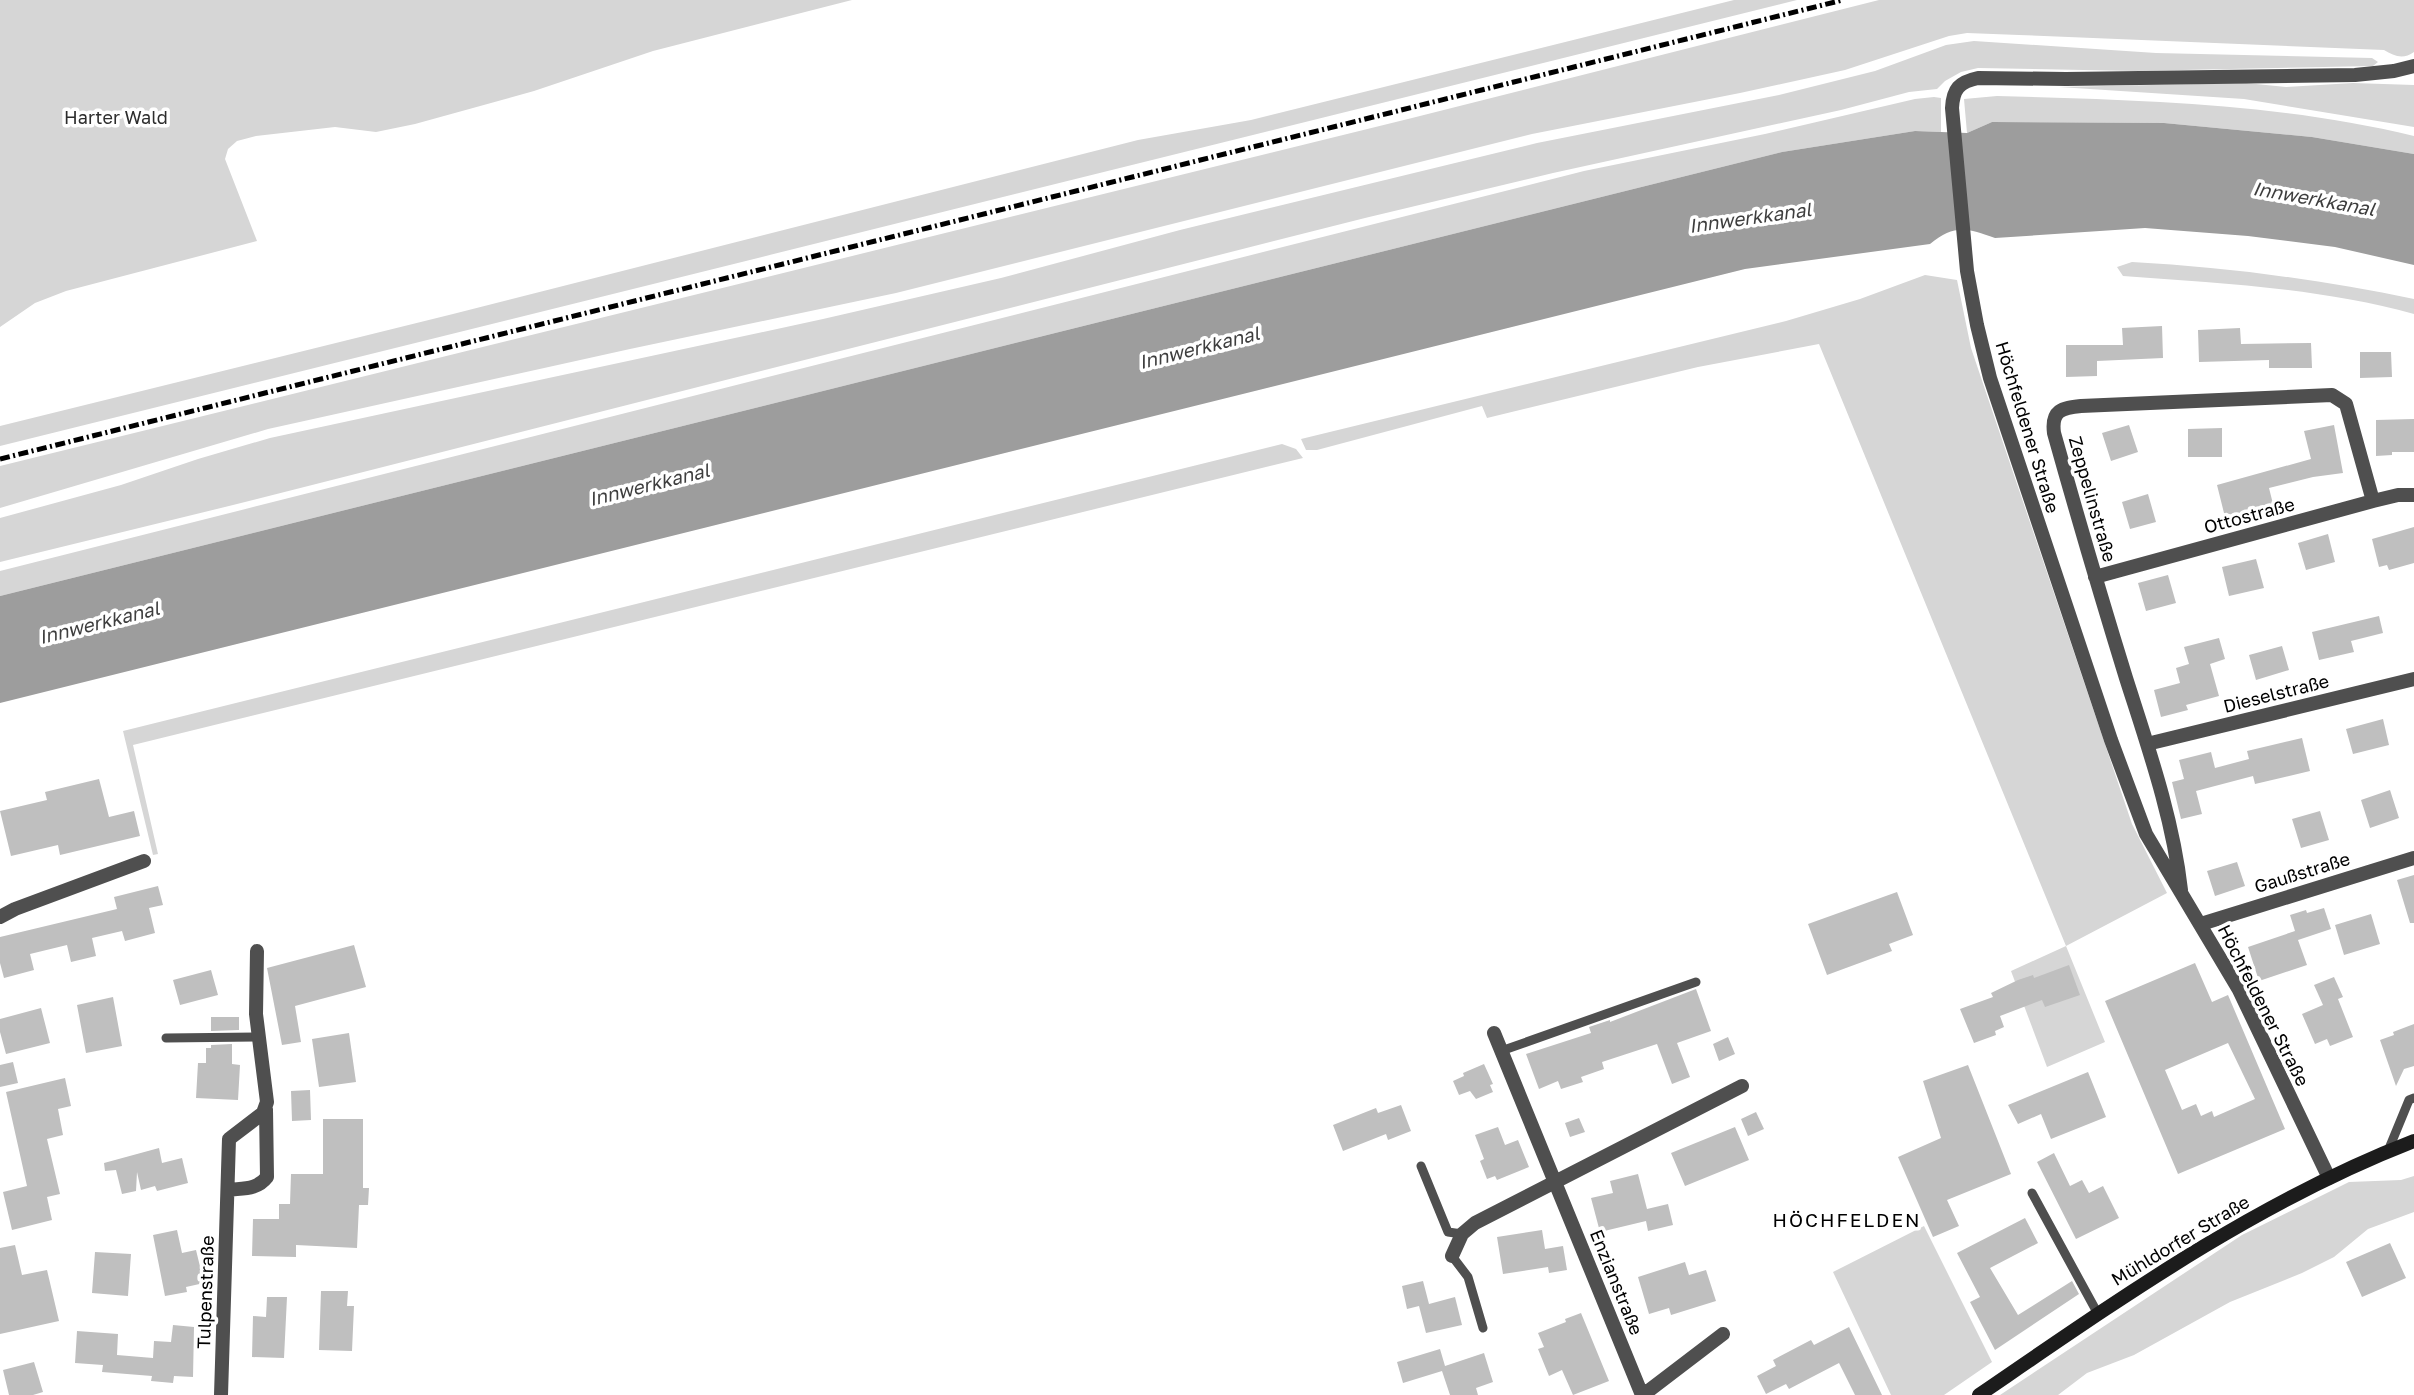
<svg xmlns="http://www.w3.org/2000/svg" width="2414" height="1395" viewBox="0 0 2414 1395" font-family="'Golos Text',sans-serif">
<rect width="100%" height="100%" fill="#fff"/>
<path fill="#d6d6d6" d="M0,0H852L653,51L534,91L415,124L376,132L335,127L256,136L237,141L228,149L225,159L257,241L66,291L35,303L0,327Z
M1734,0H1797L0,446V426L453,314L1138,140L1251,120Z
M1879,0H2414V52C2403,60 2394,56 2384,50L2019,35L1967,33L1949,36L1845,70L1740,93L1532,134L896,293L630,349L268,429L0,508V466L1412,118Z
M1974,41L2156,53L2372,58L2378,62L2373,66L2135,71L1978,68L1961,72L1945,81L1937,89L1909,92L1841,110L1553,173L1365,218L229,506L0,562V518L121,485L198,459L270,438L823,319L1001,278L1180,230L1537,143L1779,95L1875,71L1946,45Z
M2246,83L2286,87L2353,83L2414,85V127L2244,99L2059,87Z
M1997,96C2136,100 2278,103 2414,136V154L2312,137L2164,123L1992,122L1967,133L1964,99Z
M1934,97L1941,98V132L1915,131L1782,152L0,596V571L1584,171L1765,134L1915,99Z
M2132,262C2228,267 2321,280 2414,299V314C2319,288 2220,283 2123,276L2117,267Z
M1925,275L1957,280L1971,348L2132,824L2167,893L2066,946L2105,1042L2047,1067L2011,971L2066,946L1819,344L1698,367L1487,418L1482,406L1317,450H1306L1301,439L1786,321L1860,299Z
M1282,444L1296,449L1303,458L133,745L158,854L153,855L123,731Z
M2414,1176V1212L2368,1229L2334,1257L2302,1273L2230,1302L2134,1355L2087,1373L2058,1395H2000L2242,1235L2349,1182L2401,1180Z
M1924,1226L1992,1362L1944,1395H1891L1833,1272Z"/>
<path fill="#9d9d9d" d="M1992,122L2164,123L2312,137L2414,154V265L2335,247L2248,236L2145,228L1995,238C1967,228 1954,224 1930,244L1745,269L0,703V596L1782,152L1915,131L1967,133Z"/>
<path fill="#bfbfbf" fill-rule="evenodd" d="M2162,326L2163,358L2097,361V376L2066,377V345H2123L2122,328Z
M2240,328L2241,344L2311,343L2312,368H2269V360L2199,362L2198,330Z
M2360,352H2391L2392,377L2360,378Z
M2414,419V452H2392V455L2376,456V420Z
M2129,425L2138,452L2111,461L2102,433Z
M2334,425L2343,473L2313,477L2269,488L2273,504L2225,517L2217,485L2311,459L2304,431Z
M2222,428V457H2188V429Z
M2148,494L2156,522L2130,529L2122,502Z
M2414,527V563L2389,570L2387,565L2379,567L2372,539Z
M2328,534L2335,562L2306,570L2298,543Z
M2256,559L2264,588L2229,596L2222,567Z
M2168,575L2176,603L2146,611L2138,583Z
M2379,616L2383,633L2351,641L2354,652L2319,660L2312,632Z
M2219,638L2225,659L2210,664L2219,696L2186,705L2188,710L2161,717L2154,690L2180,683L2176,668L2189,664L2184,647Z
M2282,646L2289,670L2256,680L2249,655Z
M2383,719L2389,745L2353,754L2346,729Z
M2302,738L2310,771L2255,784L2253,776L2196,791L2202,814L2181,819L2172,782L2184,779L2179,760L2211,752L2215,768L2249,759L2247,751Z
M99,779L109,817L134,811L140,836L60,855L58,845L11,856L0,811L47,800L45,792Z
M2390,790L2399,818L2370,828L2361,800Z
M2320,811L2329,840L2301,848L2292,819Z
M2237,862L2245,886L2215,896L2207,871Z
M2414,875V923H2410L2397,880Z
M158,886L163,905L149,908L155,933L125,941L122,931L92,938L96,956L71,962L67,945L30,954L34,970L4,978L0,963V937L117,909L114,897Z
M1897,892L1913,935L1889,944L1892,951L1827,975L1808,924Z
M2324,908L2331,929L2298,940L2307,965L2259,981L2248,947L2295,931L2290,915L2306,910L2307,913Z
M2371,914L2380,944L2344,955L2335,925Z
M354,945L366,987L295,1006L301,1042L282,1045L267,968Z
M2195,963L2212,1002L2228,995L2285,1129L2178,1174L2105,1001ZM2228,1043L2255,1099L2214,1117L2212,1111L2201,1116L2196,1104L2182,1110L2165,1070Z
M2069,965L2080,995L2045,1007L2042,1000L2000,1016L2004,1027L1995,1031L1996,1035L1974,1043L1960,1009L1993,997L1991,993L2018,980L2033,975L2034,978Z
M211,970L218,995L180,1005L173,980Z
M2334,977L2343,997L2338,999L2353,1037L2330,1046L2327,1039L2315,1044L2302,1014L2323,1005L2314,985Z
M1696,989L1711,1031L1677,1043L1690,1077L1672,1084L1657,1044L1602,1062L1604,1069L1581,1077L1583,1082L1561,1089L1558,1081L1539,1089L1526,1054L1591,1033L1589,1027L1610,1020V1022Z
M113,997L122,1046L86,1053L77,1005Z
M41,1008L50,1043L6,1054L0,1032V1019Z
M211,1017H239V1030L211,1031Z
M2414,1024V1066L2404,1069L2396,1086L2380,1040L2394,1035L2393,1032Z
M349,1033L356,1082L319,1087L312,1039Z
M1728,1037L1735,1054L1719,1061L1713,1044Z
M232,1044V1064L240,1065L238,1100L196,1098L198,1063H206V1048H211V1045Z
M13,1062L18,1083L0,1087V1065Z
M1484,1064L1493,1084L1490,1085L1493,1092L1476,1099L1470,1091L1459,1095L1453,1081L1464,1076L1463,1073Z
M1968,1065L2011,1174L1947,1200L1959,1226L1933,1237L1898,1157L1941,1138L1923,1081Z
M2088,1072L2106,1117L2051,1139L2041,1114L2018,1124L2008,1105Z
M65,1078L71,1106L58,1109L63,1135L47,1139L60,1194L47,1197L52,1220L12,1230L3,1192L27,1186L6,1092Z
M310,1090L311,1120L292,1121L291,1091Z
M1401,1105L1411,1131L1388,1140L1386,1134L1343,1151L1333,1125L1376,1108L1378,1113Z
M1756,1112L1764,1129L1748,1136L1741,1119Z
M1579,1118L1585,1132L1570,1137L1565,1123Z
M323,1119H363V1188H369L368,1205H359L357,1248L296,1245V1257L252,1256L253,1219H279V1204H290L291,1174H323Z
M1498,1127L1505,1145L1518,1140L1529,1167L1497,1180L1495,1176L1487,1179L1480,1161L1484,1159L1475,1135Z
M1735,1127L1749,1160L1685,1186L1671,1153Z
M159,1148L162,1163L182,1158L188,1183L157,1191L155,1186L141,1190L137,1172L136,1191L122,1194L116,1170L105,1171L104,1163Z
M2054,1153L2070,1186L2082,1180L2089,1193L2103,1186L2119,1218L2076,1239L2037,1162Z
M1638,1174L1647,1209L1668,1204L1673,1225L1648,1231L1646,1221L1600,1232L1591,1198L1613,1193L1610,1181Z
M2025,1218L2038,1243L1990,1268L2018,1315L2072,1281L2079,1294L1995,1350L1970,1302L1980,1297L1957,1253Z
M177,1230L182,1253L196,1250L204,1283L186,1287L187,1292L165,1296L153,1235Z
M1542,1230L1545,1249L1563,1246L1567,1270L1549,1273L1548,1267L1503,1274L1497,1237Z
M2390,1243L2406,1278L2362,1297L2346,1262Z
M15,1245L22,1275L47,1270L59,1321L0,1334V1248Z
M95,1252L131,1254L128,1296L92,1293Z
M1685,1262L1689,1275L1706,1270L1716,1301L1671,1315L1669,1308L1649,1314L1638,1277Z
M1423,1281L1429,1304L1455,1297L1462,1325L1426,1333L1419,1306L1407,1309L1402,1286Z
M321,1291H348L347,1306H354L352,1351L319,1350Z
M267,1297H287L284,1358L252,1357L253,1316L266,1317Z
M1581,1313L1609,1381L1573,1395L1562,1370L1549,1376L1538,1349L1544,1347L1538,1333L1566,1322L1565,1319Z
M173,1325L194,1327L193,1377L174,1376L173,1383L151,1381L152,1376L102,1372L103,1365L75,1363L77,1331L118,1334L117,1355L153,1358L154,1341L171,1342Z
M1849,1327L1882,1395H1855L1839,1363L1789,1389L1786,1384L1766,1394L1757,1376L1776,1366L1773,1360L1811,1340L1814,1345Z
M1440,1349L1445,1366L1484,1353L1493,1382L1476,1388L1478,1395H1450L1442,1371L1403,1383L1397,1362Z
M34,1362L43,1392L33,1395H9L3,1370Z"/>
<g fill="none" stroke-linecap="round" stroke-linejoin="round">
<path stroke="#4f4f4f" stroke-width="9" d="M166,1038L258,1037
M1501,1051L1696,982
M2388,1151L2409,1100L2414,1098
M1421,1166L1448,1232L1462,1234
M2032,1193L2098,1314
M1452,1256L1468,1277L1483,1328"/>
<path stroke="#4f4f4f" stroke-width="14" d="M2095,577L2373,501L2398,495H2414
M2147,744L2414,679
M2181,890C2173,818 2148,747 2126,678C2101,597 2077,515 2054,433C2051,410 2062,408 2081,406L2332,395L2346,404L2373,501
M0,917L15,909L144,861
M2201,924L2414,858
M1494,1033L1642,1395
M2329,1178L2239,990L2146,834L2111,740L1990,378L1977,325L1967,271L1952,108C1953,89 1959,82 1978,78L2066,79L2355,75L2394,71L2414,66
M228,1190C243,1188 257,1190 267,1177L266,1109
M1452,1256L1462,1234L1475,1223L1742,1086
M221,1395L229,1139L263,1113L267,1102L256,1014L257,951
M1643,1395L1723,1334"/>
<path stroke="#1c1c1c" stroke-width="14" d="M1979,1395C2118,1300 2256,1202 2414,1141"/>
<path stroke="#000" stroke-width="5" stroke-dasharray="10 3.5 2 3.5" stroke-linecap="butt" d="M0,459L1843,0"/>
</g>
<g text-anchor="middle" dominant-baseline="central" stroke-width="7" stroke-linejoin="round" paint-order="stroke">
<g font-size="18" fill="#2d2d2d" stroke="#fff">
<text x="116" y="117">Harter Wald</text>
</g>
<g font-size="18" fill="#000" stroke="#fff">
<text transform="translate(2028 427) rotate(73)">Höchfeldener Straße</text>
<text transform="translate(2093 499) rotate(74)">Zeppelinstraße</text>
<text transform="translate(2249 515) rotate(-15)">Ottostraße</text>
<text transform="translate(2276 693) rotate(-14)">Dieselstraße</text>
<text transform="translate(2302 872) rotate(-17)">Gaußstraße</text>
<text transform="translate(2264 1005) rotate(63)">Höchfeldener Straße</text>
<text transform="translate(2180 1240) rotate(-31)">Mühldorfer Straße</text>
<text transform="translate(1617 1282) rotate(68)">Enzianstraße</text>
<text transform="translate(205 1292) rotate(-88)">Tulpenstraße</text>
</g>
<g font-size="19" font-style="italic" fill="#3e3e3e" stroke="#fff">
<text transform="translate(2314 198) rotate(10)">Innwerkkanal</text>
<text transform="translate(1750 217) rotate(-8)">Innwerkkanal</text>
<text transform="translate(1199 347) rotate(-14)">Innwerkkanal</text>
<text transform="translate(649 484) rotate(-14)">Innwerkkanal</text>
<text transform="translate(99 622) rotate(-14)">Innwerkkanal</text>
</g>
<g font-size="19" letter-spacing="2" fill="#000" stroke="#fff">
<text x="1847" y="1219">HÖCHFELDEN</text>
</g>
</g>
</svg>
